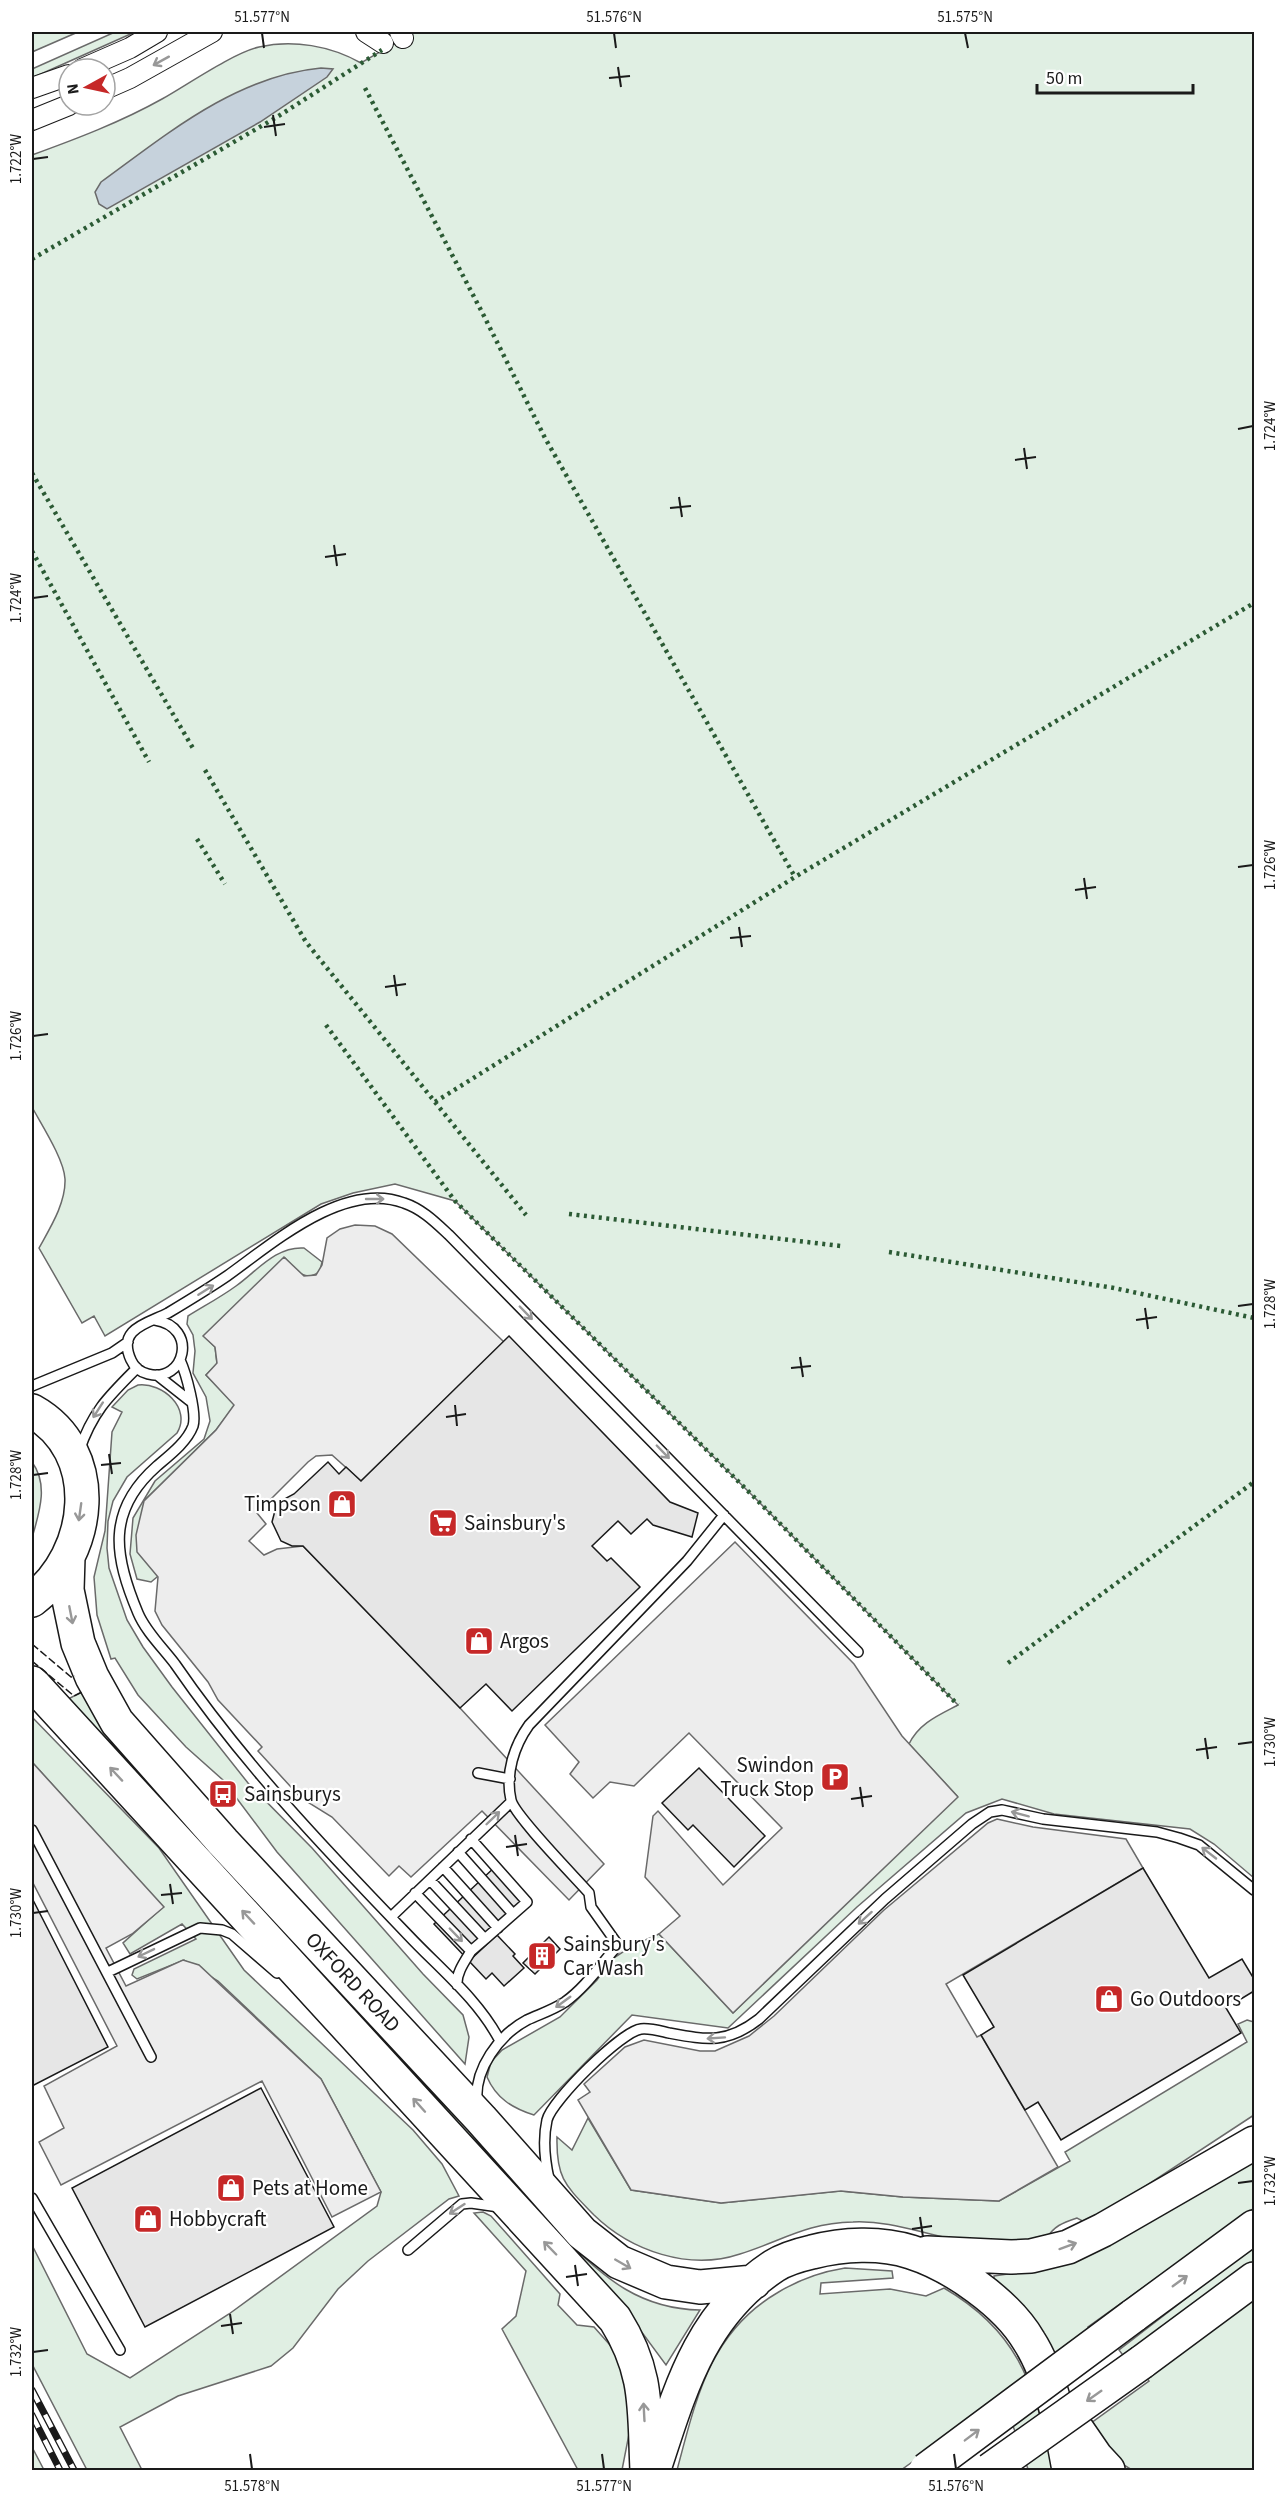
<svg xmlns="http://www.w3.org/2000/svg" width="1286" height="2502" viewBox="0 0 1286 2502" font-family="'Source Sans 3',sans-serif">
<rect width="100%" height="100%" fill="#fff"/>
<path fill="#e0efe3" stroke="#6a6a6a" stroke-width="1.5" d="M32,32H78L32,52Z
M115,32H135L32,78V69Z
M414,32H1254V1878L1214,1844L1190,1829L1054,1814L1002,1799L966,1813L857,1907L728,2028L632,2015L534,2115C512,2108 496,2098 487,2077L491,2062L502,2050L560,2017L597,1980L612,1959L632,1946L659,1934L733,2013L957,1796L909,1744C919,1723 939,1715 958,1705L755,1498L455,1201L395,1184L353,1193L321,1204L105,1336L94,1316L82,1323L39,1248C50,1228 66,1203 65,1179C64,1159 41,1124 32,1107V155C76,139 121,122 162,99C187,85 233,53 259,47C293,39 331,46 361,63Z
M304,1248L322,1262L320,1271C305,1284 295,1269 285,1258L204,1336L215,1347L217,1364L206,1375L235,1405L216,1430L144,1501L163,1572L151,1582L137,1579L130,1554L133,1518L155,1481L204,1439L210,1421L206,1397L193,1373L195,1351L193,1335L187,1324L188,1316C204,1306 221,1297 236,1286C257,1271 276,1246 304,1248Z
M138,1385C162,1382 192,1408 177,1433L127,1477L113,1501L108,1521L107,1548L109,1568L127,1620L143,1647L172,1687L248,1783L312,1848L423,1974L463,2015L469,2037L465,2064L277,1852L223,1780L186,1747L138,1695L115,1658L111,1659L97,1615L94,1577L105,1531L112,1432L122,1412L112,1407L128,1390Z
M32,1462C49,1485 39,1513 32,1538Z
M82,1692L566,2240C605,2279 641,2309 700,2310L666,2365L635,2323L68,1699Z
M32,1717L159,1848L244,1970L413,2130L442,2164L459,2196L449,2199L368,2261L338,2289L293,2348L271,2366L178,2396L120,2427L142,2470H87L32,2364V2245L87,2354L130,2378L229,2314L377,2206L381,2192L321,2079L218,1981L184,1960L137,1979L132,1975L134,1969L196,1939L182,1924L130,1954L123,1943L163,1907L32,1762Z
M1247,2020L1254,2022V2115L1088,2224L1077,2218C1062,2223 1054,2226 1046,2239C1022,2240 997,2244 973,2242C932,2238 895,2220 853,2222C806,2223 782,2241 740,2254C689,2271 631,2251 594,2215C566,2186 556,2179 557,2137L572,2150L588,2118L631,2190L721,2203L840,2191L903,2197L999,2201L1070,2161L1065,2152L1247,2042L1238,2024Z
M1254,2154V2208L1088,2327L1090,2330L1054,2356L1023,2306L994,2279V2276L1022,2272Z
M483,2212L491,2216L560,2294L558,2305L577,2325L594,2327L618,2354L625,2379L631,2424L622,2470H578L502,2329L516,2316L526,2271L474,2213Z
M1254,2246V2265L1125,2358L1119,2350Z
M845,2268L892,2271L893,2278L821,2283L820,2294L890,2289L926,2296L944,2288C1023,2334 1033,2388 1055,2470H1026L1028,2469L1003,2397L901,2470H677C696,2400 709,2333 777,2293C798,2280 820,2272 845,2268Z
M1254,2298V2470H1132L1114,2459L1087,2426L1149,2381L1146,2377Z
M32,2447L44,2470H32Z"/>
<path fill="#ededed" stroke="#6a6a6a" stroke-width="1.5" d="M355,1225L375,1226L392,1234L504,1342L361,1481L332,1455L316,1456L308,1462L257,1513L266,1524L249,1541L264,1555L277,1549L303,1546L460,1708L604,1864L569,1900L482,1811L411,1877L399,1866L389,1876L332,1817L301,1798L258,1751L262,1747L218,1700L208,1682L162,1625L155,1611L158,1577L137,1552L136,1535L144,1501L216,1430L234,1405L206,1375L217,1363L215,1347L203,1336L284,1257L304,1276L316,1275L322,1265L327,1238L340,1229Z
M735,1542L854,1664L902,1736L958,1797L733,2013L659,1934L680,1916L645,1877L653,1816L658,1811L723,1885L782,1828L689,1733L634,1786L610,1782L593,1798L570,1774L579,1762L545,1725Z
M32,1762L164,1907L132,1934L106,1948L126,1986L183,1960L199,1965L321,2079L381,2192L332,2217L262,2081L61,2185L39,2142L64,2128L44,2086L117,2046L32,1881Z
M997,1819L1033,1827L1126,1839L1143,1868L946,1984L977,2037L981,2035L1058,2167L999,2201L903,2197L841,2191L721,2203L631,2190L578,2100L590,2092L584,2084L625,2047L644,2040L700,2051H715L749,2036L774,2016L884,1910L988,1823Z"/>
<path fill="#c6d2dc" stroke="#6a6a6a" stroke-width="1.5" d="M321,68L333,69L327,77L260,122L107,209L99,204L95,192L101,182C167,134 236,76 321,68Z"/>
<path fill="#e6e6e6" stroke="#1a1a1a" stroke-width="1.5" d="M509,1336L670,1502L698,1513L692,1537L653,1525L647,1519L631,1534L618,1521L592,1546L607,1561L611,1558L640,1587L512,1711L486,1684L460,1708L303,1546H292L281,1541L272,1522L277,1503L294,1494L328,1462L339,1474L346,1467L361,1481Z
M699,1768L765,1836L734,1867L693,1825L688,1830L662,1803Z
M497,1865L530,1900L469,1961L434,1924Z
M1143,1868L1209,1978L1242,1959L1254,1979V1991L1226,2008L1241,2033L1061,2140L1038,2102L1025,2110L981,2035L994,2027L963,1975Z
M32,1898L108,2047L32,2086Z
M497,1935L515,1954L513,1956L524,1968L504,1986L492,1973L486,1979L469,1961Z
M549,1937L560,1949L535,1974L523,1963Z
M261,2088L334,2227L145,2327L72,2188Z"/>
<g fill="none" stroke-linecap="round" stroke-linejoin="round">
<g stroke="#1a1a1a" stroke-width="12">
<path id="lane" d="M155,1320C199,1327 185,1384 148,1374C140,1372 134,1367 131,1360C116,1328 149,1323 168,1313C188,1301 208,1289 227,1276C272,1244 344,1180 404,1203C422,1209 435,1222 449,1235L858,1652
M180,1360C186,1373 197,1413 193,1426C187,1442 170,1455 157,1466C106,1511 114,1556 138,1613C146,1632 163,1648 175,1664C243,1763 325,1849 408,1935C440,1969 478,1999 500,2041
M157,1375L190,1401
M32,1386L112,1353L128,1342
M79,1451C93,1411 108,1397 137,1368
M478,1773L510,1779
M32,1830L151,2057
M471,1839L527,1902L485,1939
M458,1852L513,1914
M443,1867L498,1928
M430,1880L485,1939L471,1951
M415,1893L471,1951C465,1961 456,1973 457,1985
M391,1917L511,1802
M108,1972L200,1928L222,1930L232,1934L277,1973
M477,2102C474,2069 499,2035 527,2020C540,2014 553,2010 565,2002C586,1987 601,1964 618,1945L591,1907L589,1893C575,1877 514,1815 511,1800C505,1774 514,1746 529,1725L687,1561L724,1515
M549,2179C545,2161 543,2138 547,2120C552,2100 622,2031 641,2029C650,2028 660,2031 669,2033C707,2040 727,2044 759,2019L885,1899L972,1824L990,1812L1002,1810L1043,1819L1157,1832L1179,1838L1199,1845L1254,1890
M32,2198L120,2350
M408,2250L462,2204L471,2203L499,2207"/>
</g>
<g stroke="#1a1a1a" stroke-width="22">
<path id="street" d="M366,32L383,43
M400,32L403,38
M82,69L130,48L157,32
M32,88L69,75
M105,89L130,78L212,32
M32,120L69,105"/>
</g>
<g stroke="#1a1a1a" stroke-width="36">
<path id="highway" d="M32,1411C104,1451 93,1554 32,1600
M68,1557L67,1590L78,1643L92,1677L117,1722L223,1842L481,2119L582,2233L619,2262L666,2282L700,2287L754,2282
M32,1683L615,2319C649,2373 644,2410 647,2470
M927,2253L1011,2257L1031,2256L1068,2247L1103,2230L1254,2143
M1133,2316L1254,2227
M1142,2362L1254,2279
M1063,2409L1096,2457L1108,2470
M654,2469C680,2390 700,2315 774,2266C785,2259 799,2255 812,2252C843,2244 880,2242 911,2252C952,2265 1007,2303 1029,2341C1051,2375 1062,2430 1069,2470"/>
</g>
<use href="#lane" stroke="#fff" stroke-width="9"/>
<use href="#street" stroke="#fff" stroke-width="20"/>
<use href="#highway" stroke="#fff" stroke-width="33"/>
<g stroke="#1a1a1a" stroke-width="7">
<path id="rail" d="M32,2390L74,2470
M32,2415L60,2470"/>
</g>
<use href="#rail" stroke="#fff" stroke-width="4.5" stroke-dasharray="14" stroke-linecap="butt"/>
<g stroke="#1a1a1a" stroke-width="36" stroke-linecap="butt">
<path id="highway-bridge" d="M926,2470L1133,2316
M990,2470L1142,2362"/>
</g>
<use href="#highway-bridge" stroke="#fff" stroke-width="33"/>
<path stroke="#2b5a34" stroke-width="4.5" stroke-dasharray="3 4.5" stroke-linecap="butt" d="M365,88L484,316L545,438L795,877
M32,259L277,117L382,50
M32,473L194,750
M32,551L149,762
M205,770L306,942L526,1215
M197,839L225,884
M326,1025L455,1201L755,1498L958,1705
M435,1102L795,877L1254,603
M569,1214L841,1246
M889,1252L1114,1288L1254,1318
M1008,1663L1254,1482"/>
<path stroke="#1a1a1a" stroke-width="1.5" stroke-dasharray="8 3" stroke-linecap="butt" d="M32,1644L71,1677L75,1676
M32,1661L74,1696L82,1692"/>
</g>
<defs><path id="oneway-shaft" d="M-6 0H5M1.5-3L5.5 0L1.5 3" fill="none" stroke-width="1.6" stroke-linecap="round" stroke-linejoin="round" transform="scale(1.5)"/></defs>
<g stroke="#989898">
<use href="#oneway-shaft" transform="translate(161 61) rotate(151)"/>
<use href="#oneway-shaft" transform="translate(375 1199)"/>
<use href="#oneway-shaft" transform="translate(206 1290) rotate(-32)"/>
<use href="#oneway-shaft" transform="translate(526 1313) rotate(46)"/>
<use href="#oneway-shaft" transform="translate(98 1410) rotate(123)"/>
<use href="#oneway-shaft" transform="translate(663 1452) rotate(46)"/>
<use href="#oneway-shaft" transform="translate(80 1512) rotate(98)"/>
<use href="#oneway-shaft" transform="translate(71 1615) rotate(79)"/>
<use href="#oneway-shaft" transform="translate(116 1774) rotate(-133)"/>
<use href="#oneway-shaft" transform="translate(1020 1814) rotate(-165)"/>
<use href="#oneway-shaft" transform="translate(493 1818) rotate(-44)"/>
<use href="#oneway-shaft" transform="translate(1209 1853) rotate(-142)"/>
<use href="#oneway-shaft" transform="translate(248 1917) rotate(-133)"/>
<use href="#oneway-shaft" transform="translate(865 1918) rotate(138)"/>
<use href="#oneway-shaft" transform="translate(456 1935) rotate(46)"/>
<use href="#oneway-shaft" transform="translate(146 1953) rotate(154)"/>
<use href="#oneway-shaft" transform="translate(563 2002) rotate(144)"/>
<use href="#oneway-shaft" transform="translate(716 2038) rotate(176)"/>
<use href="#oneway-shaft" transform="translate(419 2105) rotate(-132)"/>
<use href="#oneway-shaft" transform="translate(457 2209) rotate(147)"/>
<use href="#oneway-shaft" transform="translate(1068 2246) rotate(-20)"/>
<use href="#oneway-shaft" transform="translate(550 2248) rotate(-134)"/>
<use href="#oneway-shaft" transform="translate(623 2264) rotate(30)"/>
<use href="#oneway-shaft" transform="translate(1180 2281) rotate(-36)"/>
<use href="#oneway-shaft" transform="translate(1094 2396) rotate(145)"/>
<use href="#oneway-shaft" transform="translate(644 2412) rotate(-93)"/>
<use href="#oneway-shaft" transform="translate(972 2435) rotate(-37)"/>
</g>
<path fill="none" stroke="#1a1a1a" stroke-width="2" d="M262,33L264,48M614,33L616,48M965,33L968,48M618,67L621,87M609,78L630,76M273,115L276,136M264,127L285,124M33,159L48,157M1238,429L1253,426M1024,448L1027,469M1015,460L1036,457M679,497L682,517M670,508L691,506M334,545L337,566M325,557L346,554M33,598L48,596M1238,867L1253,865M1084,878L1087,899M1075,890L1096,887M739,927L742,947M730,938L751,936M394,975L397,996M385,987L406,984M33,1036L48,1034M1238,1306L1253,1304M1145,1308L1148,1329M1136,1320L1157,1317M800,1357L803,1377M791,1368L811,1366M455,1405L457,1426M446,1417L466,1414M109,1454L112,1474M101,1465L121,1463M33,1475L48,1473M1205,1738L1208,1759M1238,1744L1253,1742M1196,1750L1217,1747M860,1787L863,1807M851,1799L872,1796M515,1835L518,1856M506,1847L527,1844M170,1884L173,1904M161,1895L182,1893M33,1913L48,1911M1238,2183L1253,2181M920,2217L923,2237M912,2229L932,2226M575,2265L578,2286M566,2277L587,2274M230,2314L233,2334M221,2326L242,2323M33,2352L48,2350M250,2454L252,2469M602,2454L604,2469M954,2454L956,2469"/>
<defs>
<g id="shop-square" transform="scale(1.5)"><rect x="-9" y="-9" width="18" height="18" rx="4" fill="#c62828" stroke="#fff"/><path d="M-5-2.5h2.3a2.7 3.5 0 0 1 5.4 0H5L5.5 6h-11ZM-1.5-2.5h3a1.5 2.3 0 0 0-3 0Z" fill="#fff"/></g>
<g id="supermarket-square" transform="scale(1.5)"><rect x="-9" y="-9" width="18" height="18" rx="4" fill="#c62828" stroke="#fff"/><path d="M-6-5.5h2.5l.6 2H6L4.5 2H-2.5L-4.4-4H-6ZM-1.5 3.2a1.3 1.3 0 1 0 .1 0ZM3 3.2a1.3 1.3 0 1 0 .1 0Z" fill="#fff"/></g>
<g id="parking-square" transform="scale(1.5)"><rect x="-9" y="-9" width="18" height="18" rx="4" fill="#c62828" stroke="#fff"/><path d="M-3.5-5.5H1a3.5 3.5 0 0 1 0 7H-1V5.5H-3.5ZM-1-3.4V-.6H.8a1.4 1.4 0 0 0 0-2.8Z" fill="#fff"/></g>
<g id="bus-square" transform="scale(1.5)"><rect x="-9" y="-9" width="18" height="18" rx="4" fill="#c62828" stroke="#fff"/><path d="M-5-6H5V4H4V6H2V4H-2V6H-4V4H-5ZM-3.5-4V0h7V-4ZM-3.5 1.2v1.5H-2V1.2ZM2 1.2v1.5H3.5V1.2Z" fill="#fff"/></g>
<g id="building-square" transform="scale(1.5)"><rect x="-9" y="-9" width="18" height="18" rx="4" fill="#c62828" stroke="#fff"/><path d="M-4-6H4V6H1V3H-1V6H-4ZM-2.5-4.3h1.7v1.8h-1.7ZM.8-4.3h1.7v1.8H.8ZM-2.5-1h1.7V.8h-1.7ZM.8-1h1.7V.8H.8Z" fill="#fff"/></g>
</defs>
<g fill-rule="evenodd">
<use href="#shop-square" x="342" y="1504"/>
<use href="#supermarket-square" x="443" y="1523"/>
<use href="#shop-square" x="479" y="1641"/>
<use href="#parking-square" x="835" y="1777"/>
<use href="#bus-square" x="223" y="1794"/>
<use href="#building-square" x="542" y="1956"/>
<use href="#shop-square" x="1109" y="1999"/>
<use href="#shop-square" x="231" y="2188"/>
<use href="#shop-square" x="148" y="2219"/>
</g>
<g text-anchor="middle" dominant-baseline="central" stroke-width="4.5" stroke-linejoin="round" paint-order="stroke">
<g font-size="21" fill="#1a1a1a" stroke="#fff" text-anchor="start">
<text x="321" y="1504" text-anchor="end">Timpson</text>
<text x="464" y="1523">Sainsbury's</text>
<text x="500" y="1641">Argos</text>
<text x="814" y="1765" text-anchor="end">Swindon<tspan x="814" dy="24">Truck Stop</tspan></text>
<text x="244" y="1794">Sainsburys</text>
<text x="563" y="1944">Sainsbury's<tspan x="563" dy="24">Car Wash</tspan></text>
<text x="1130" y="1999">Go Outdoors</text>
<text x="252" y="2188">Pets at Home</text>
<text x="169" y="2219">Hobbycraft</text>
</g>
<g font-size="21" fill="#1a1a1a" stroke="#fff">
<text transform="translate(353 1982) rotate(47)">OXFORD ROAD</text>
</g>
</g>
<rect width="1286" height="2502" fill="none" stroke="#ffffff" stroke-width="66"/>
<g transform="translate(87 87) rotate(262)"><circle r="28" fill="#ffffff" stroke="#a3a3a3" stroke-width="1.5"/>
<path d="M0-4.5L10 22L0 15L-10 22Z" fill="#c62828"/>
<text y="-9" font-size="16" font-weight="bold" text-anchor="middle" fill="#1a1a1a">N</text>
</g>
<path d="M1037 84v9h156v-9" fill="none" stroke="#1a1a1a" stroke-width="3"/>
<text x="1046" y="84" font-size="18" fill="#1a1a1a" stroke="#ffffff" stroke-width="4.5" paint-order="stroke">50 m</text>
<rect x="33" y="33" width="1220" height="2436" fill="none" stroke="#1a1a1a" stroke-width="2"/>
<g font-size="15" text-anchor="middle" fill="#1a1a1a">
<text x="262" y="22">51.577°N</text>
<text x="614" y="22">51.576°N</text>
<text x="965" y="22">51.575°N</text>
<text transform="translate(16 159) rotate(-90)" y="5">1.722°W</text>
<text transform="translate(1270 426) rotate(-90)" y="5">1.724°W</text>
<text transform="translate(16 598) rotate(-90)" y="5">1.724°W</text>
<text transform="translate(1270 865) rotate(-90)" y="5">1.726°W</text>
<text transform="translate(16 1036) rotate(-90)" y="5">1.726°W</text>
<text transform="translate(1270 1304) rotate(-90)" y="5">1.728°W</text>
<text transform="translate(16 1475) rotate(-90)" y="5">1.728°W</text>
<text transform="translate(1270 1742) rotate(-90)" y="5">1.730°W</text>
<text transform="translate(16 1913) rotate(-90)" y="5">1.730°W</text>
<text transform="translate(1270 2181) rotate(-90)" y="5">1.732°W</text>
<text transform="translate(16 2352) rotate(-90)" y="5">1.732°W</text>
<text x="252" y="2491">51.578°N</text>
<text x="604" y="2491">51.577°N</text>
<text x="956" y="2491">51.576°N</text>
</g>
</svg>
